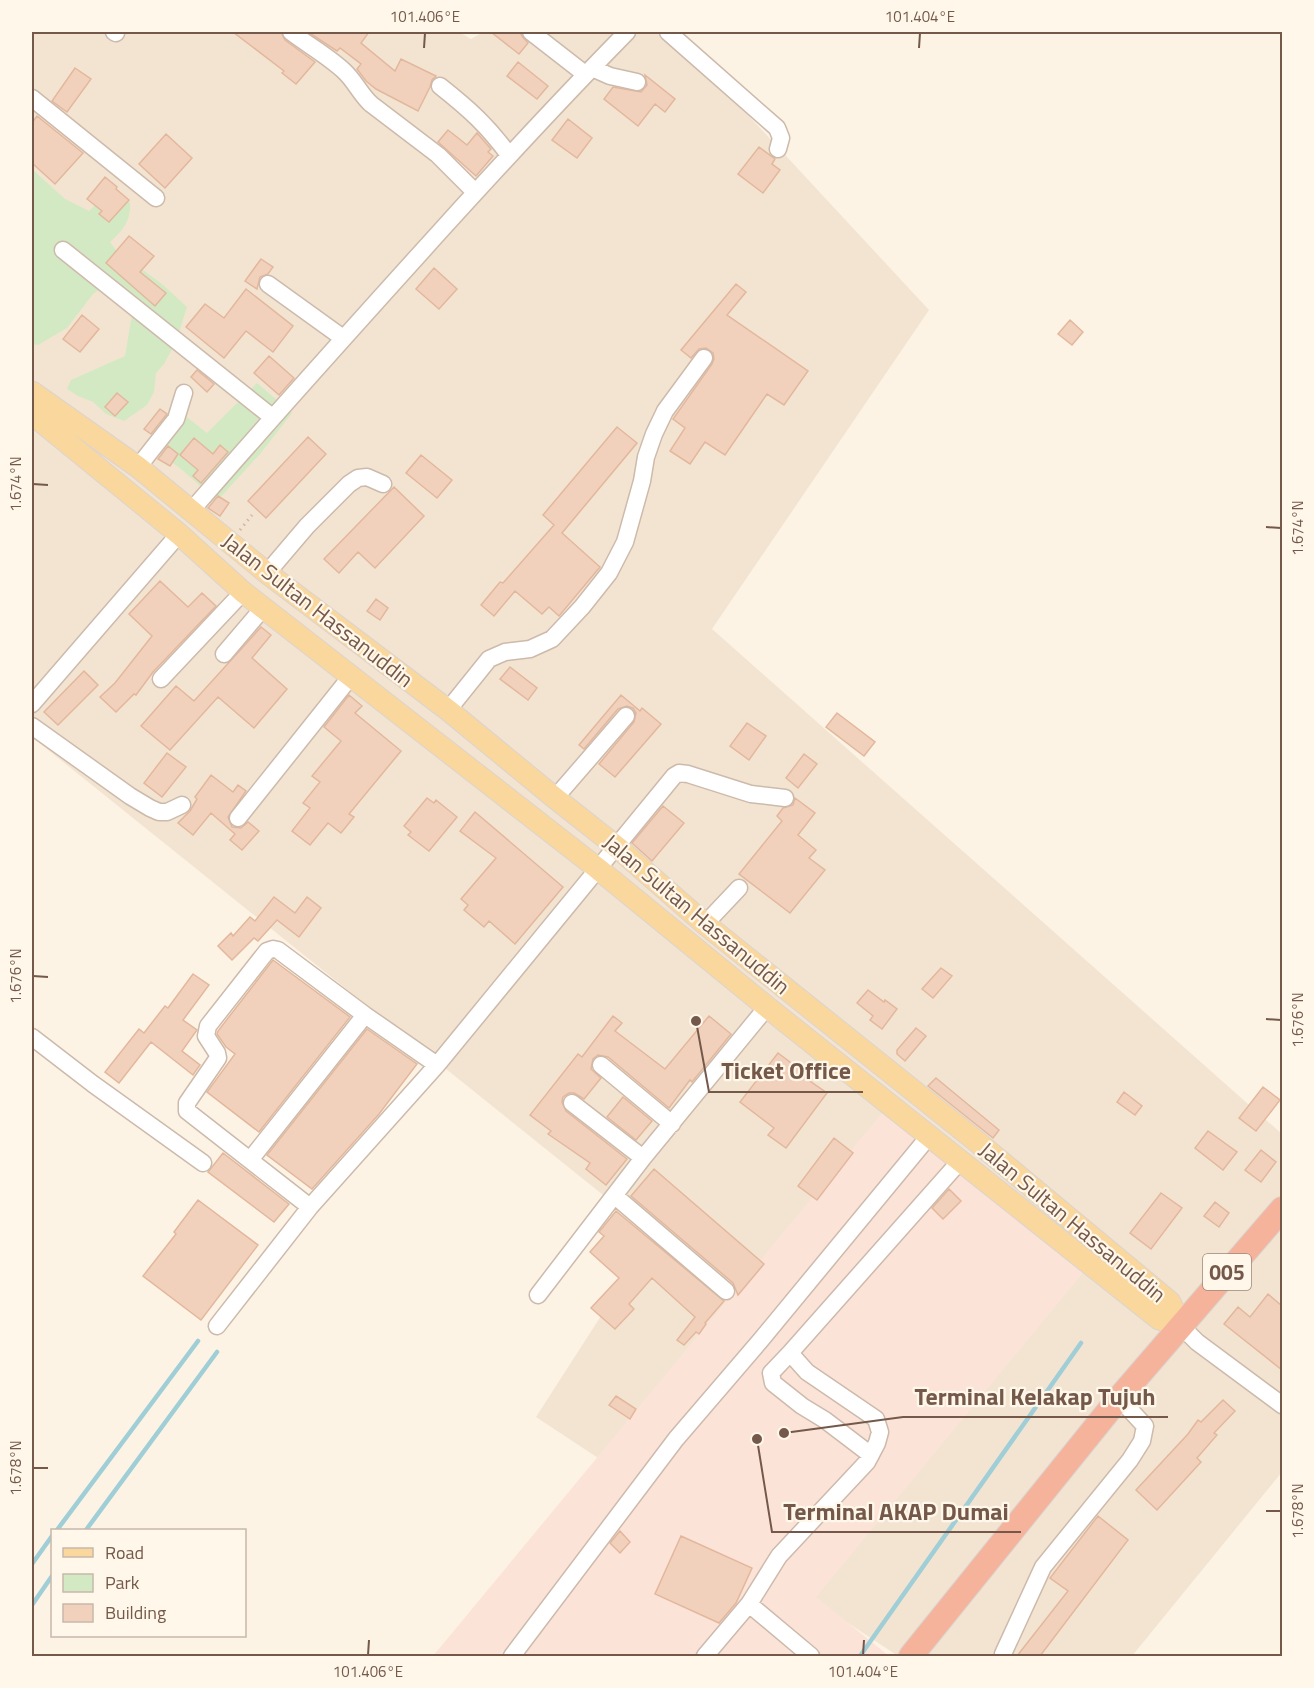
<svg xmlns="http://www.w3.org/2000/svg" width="1314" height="1688" viewBox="0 0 1314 1688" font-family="'Titillium Web',sans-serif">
<rect width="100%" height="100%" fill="#fcf3e4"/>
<path fill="#f3e4d2" d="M32,32H459L471,39L483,32H671L929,310L712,629L1282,1134V1472L1132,1656H898L536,1417L653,1235L32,737Z"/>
<path fill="#fce3d8" d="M887,1107L1086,1269L816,1597L889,1656H433Z"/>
<path fill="#d2e9c3" d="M33,170L65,199L89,211L106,195L120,194L130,203C131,221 123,230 110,242L117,251L162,284L187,307L176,342L164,364L156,373L154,392L147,405L124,421L106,414L93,402L78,396L67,389L71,380L125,356L132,315L103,287L93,294L67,328L38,345L32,344Z
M257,383L292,413L260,454L217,501L181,469L147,443L178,410L207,433Z"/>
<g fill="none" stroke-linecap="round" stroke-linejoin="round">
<path stroke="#9fced7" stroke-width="4.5" d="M57,1530L198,1341
M86,1530L217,1352
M32,1564L52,1536
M32,1605L52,1576
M860,1656L1081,1343"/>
</g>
<path fill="#f1d1bc" stroke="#e3b79c" stroke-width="1.5" d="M233,32H281L285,40L315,62L296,84L282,73L284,71Z
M308,32H369L361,43L395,71L401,59L436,76L432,80L430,87L418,111L376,89L366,81L357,69L361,64L340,48L337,51Z
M491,32H520L522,36L528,43L519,54Z
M518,62L548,86L537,99L507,76Z
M75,68L91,79L67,112L52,101Z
M645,75L675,99L665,112L655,104L638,126L604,99L613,87L641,92L647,85Z
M37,116L83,153L55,184L32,163V123Z
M568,119L592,138L577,158L552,140Z
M448,130L467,145L477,133L491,149L488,152L493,156L476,176L438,142Z
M166,134L192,158L165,188L139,164Z
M759,147L775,159L772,164L780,170L763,193L738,174Z
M105,177L117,187L116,189L129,200L109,222L99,214L102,211L87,199Z
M129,236L154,256L140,272L166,293L155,306L106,263Z
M261,259L273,267L268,274L260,277L257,289L245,281Z
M434,268L457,289L439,309L416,289Z
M736,284L746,292L727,315L808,371L784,405L767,394L725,455L705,442L690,464L670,451L685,428L673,419L712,364L714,359L713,353L706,348L699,349L691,358L681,350Z
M246,289L293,326L273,352L246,331L224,358L186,327L205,304L224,318Z
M82,315L99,329L80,352L63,339Z
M1070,320L1083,332L1072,345L1058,334Z
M269,356L294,378L279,395L254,373Z
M197,370L214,384L207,392L191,377Z
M117,393L128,402L115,416L105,407Z
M160,409L167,414L151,434L144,429Z
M617,427L637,443L562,533L600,567L559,616L549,607L542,614L515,591L494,616L481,605L500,582L503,583L554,525L543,515Z
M308,437L326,454L266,518L248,501Z
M194,438L213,454L220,445L228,452L201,483L193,476L198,470L180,455Z
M168,446L178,454L170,466L158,459Z
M421,455L452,480L437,498L406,473Z
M394,487L424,516L375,568L358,552L339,573L324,559Z
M218,496L229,503L220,516L208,508Z
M160,581L188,607L202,593L216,606L153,672L136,695L134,694L116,712L100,697L115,683L152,636L129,614Z
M376,599L388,608L380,620L367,611Z
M261,627L271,635L252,658L287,689L254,728L218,697L170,750L141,726L176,686L194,701Z
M510,667L537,688L528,700L500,679Z
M84,671L98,685L58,725L44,712Z
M349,695L362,706L355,713L401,751L349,814L354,817L341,833L328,823L310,845L292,831L310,808L303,803L320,782L312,776L341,741L324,727Z
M621,695L640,711L642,708L661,724L615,777L599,764L634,722L636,713L633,708L627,706L618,709L584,749L579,745Z
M837,713L875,742L864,756L826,727Z
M747,723L766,736L749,760L730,746Z
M167,753L186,767L162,797L144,783Z
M804,754L817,764L798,788L786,778Z
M211,775L233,792L238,785L246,791L228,817L232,827L241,828L248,822L259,831L242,850L230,840L235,834L211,813L193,835L178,823L190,811L197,799L195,797Z
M427,798L434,803L436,800L457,817L429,851L408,835L411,832L404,826Z
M795,798L815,813L798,835L816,850L809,858L825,870L790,913L739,874L782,821L777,816L783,808L793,805Z
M663,806L684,823L652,861L632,843Z
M475,812L563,887L515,944L489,921L484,927L464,910L468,905L461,899L496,858L460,831Z
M274,897L295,913L307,897L321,908L299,937L277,920L258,941L254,938L232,960L218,946L231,933L233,936L250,917L255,921Z
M273,960L350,1017L259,1132L207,1092L235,1054L226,1047L217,1034L218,1031Z
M941,968L952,976L933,998L922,989Z
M193,974L209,985L183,1020L197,1030L182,1051L200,1065L193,1075L151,1042L119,1083L105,1072L139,1029L144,1033L165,1006L168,1008Z
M868,990L884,1002L885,1000L897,1009L882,1029L870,1020L873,1016L857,1003Z
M613,1016L622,1023L615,1031L665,1069L709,1016L731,1034L692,1082L690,1080L669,1108L608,1057L598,1055L593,1059L591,1069L601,1078L584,1099L574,1093H569L563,1097L562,1102L566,1111L627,1159L606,1185L586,1169L590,1163L548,1134L551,1131L530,1115L578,1054L582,1057Z
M916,1028L926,1036L905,1061L897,1054V1050Z
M367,1029L417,1064L379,1114L312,1189L267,1155Z
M778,1053L798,1068L801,1065L812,1073L807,1079L827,1093L786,1148L768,1135L774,1128L740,1102Z
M936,1078L999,1130L993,1138L928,1086Z
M1263,1087L1280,1100L1256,1131L1239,1118Z
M1124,1092L1142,1106L1135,1115L1117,1102Z
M623,1097L652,1121L636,1140L607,1117Z
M1208,1131L1237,1152L1223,1170L1195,1148Z
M834,1138L853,1153L817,1200L798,1186Z
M1261,1150L1276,1162L1261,1182L1245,1170Z
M223,1153L289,1204L274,1222L208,1172Z
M654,1169L764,1264L738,1295L733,1283L631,1196Z
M949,1189L961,1201L943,1219L932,1208Z
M1161,1193L1182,1208L1151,1249L1130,1233Z
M198,1200L258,1245L201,1320L143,1276L176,1234L174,1232Z
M1215,1202L1229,1213L1219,1227L1204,1216Z
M616,1211L724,1301L705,1323L706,1324L699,1334L696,1332L684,1345L677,1340L695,1317L652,1278L629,1304L634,1309L615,1329L591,1308L619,1278L590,1252L604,1236L599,1232Z
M1268,1294L1282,1306V1370L1224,1324L1238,1307L1250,1317Z
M616,1396L636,1409L630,1419L609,1405Z
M1223,1400L1235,1411L1214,1433L1217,1435L1197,1458L1201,1462L1157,1510L1136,1490L1188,1434L1198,1420L1201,1422Z
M1098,1516L1128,1540L1040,1656H1017L1068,1591L1050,1578Z
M620,1531L630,1542L620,1553L610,1543Z
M681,1536L752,1568L736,1603L719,1623L655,1594Z"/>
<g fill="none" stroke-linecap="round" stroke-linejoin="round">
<g stroke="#cdbaab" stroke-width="19">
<path id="minor" d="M114,32L116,33
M291,32C308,45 328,56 344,71C355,81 360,94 371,104L438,155L475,192
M531,32L585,74
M668,32L777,128L781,138L778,149
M592,68L610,76L637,82
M440,86C469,109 487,125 509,155
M32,98L156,198
M63,250L272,417
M268,284L343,338
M138,467L176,419L184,393
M191,511C274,415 359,321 444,227C504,161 565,95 627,32
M267,573L307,526L349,484L358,478L367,477L383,484
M224,654L264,607
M161,679L243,592
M32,704L179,534
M448,710L489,659L505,652L530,649L552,639L582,607L609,573L625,542L642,481L646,457L654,434L665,411L704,358
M32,726L130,796L150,808L159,812H167L182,805
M555,798L626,716
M238,818L352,675
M705,924L739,888
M32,1037L93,1084L203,1163
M601,1065L672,1124
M572,1103L643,1158
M250,1160L365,1015
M615,1196L726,1291
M310,1207L187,1111V1103L218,1058L217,1053L206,1036L208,1026L267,951L273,949L278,950L365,1015L437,1065
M538,1295L643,1158L767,1007
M217,1326L310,1207L437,1065L674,776L679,773L688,774L751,794L785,798
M1181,1326L1197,1342L1282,1405
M790,1353L771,1373L773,1383L802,1406L825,1420L871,1455
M1003,1654L1043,1567L1130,1460L1142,1441L1145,1426L1119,1398
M512,1656L676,1439L760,1341L930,1135
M705,1656L749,1604
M811,1656L749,1604L779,1556L867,1462L877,1443L880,1432L876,1419L807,1372L790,1353L961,1160"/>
</g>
<g stroke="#dbd4d0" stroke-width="23">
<path id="major" d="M32,392L138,467L267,573L448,710L555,798L617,847L705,924L975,1140L1170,1302L1181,1326L1159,1319L767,1007L597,868L243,592L179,534L32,414"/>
</g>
<g stroke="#dbd4d0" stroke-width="26">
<path id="highway" d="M911,1656L1119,1398L1282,1209"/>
</g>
<path stroke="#d6b49f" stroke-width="3" stroke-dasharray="1.5 4.5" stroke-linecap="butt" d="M240,530L252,515"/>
<use href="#minor" stroke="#fff" stroke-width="16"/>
<use href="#major" stroke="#fad79d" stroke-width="21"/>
<use href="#highway" stroke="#f5b39b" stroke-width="24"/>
</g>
<path fill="none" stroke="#74594a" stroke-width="2" d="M424,48L425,33M919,48L920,33M33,484L48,485M1266,527L1281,528M33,976L48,977M1266,1019L1281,1020M33,1468H48M1266,1511H1281M368,1655L369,1640M863,1655L864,1640"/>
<g text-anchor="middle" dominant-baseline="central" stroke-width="4.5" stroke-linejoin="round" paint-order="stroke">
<rect fill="#fff7ea" stroke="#9e887a" stroke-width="1.5" x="1203" y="1254" width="48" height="36" rx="4.5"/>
<g font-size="21" font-weight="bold" fill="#74594a">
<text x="1227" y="1272">005</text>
</g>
<g font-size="22" fill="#74594a" stroke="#fff7ea">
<text transform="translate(318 610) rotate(38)">Jalan Sultan Hassanuddin</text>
<text transform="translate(697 914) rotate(40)">Jalan Sultan Hassanuddin</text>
<text transform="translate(1073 1222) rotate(40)">Jalan Sultan Hassanuddin</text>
</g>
</g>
<path fill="none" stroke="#74594a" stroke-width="2" d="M696 1021L709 1092H863M784 1433L903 1417H1168M757 1439L772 1532H1021"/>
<g fill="#74594a" stroke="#fff7ea" stroke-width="2">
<circle cx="696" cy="1021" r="6"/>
<circle cx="784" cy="1433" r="6"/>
<circle cx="757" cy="1439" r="6"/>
</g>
<g font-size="24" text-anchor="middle" font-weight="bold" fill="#74594a" stroke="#fff7ea" stroke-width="4.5" stroke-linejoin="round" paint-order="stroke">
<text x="786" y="1079">Ticket Office</text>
<text x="1035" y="1405">Terminal Kelakap Tujuh</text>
<text x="896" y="1520">Terminal AKAP Dumai</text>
</g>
<rect width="1314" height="1688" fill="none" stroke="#fff7ea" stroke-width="66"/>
<rect x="51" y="1529" width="195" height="108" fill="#fff7ea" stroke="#c7b8aa" stroke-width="1.5"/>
<rect x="63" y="1548" width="30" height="9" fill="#fad79d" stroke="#c7b8aa" stroke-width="1.5"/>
<text x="105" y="1559" font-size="18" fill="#74594a">Road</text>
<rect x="63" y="1574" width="30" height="18" fill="#d2e9c3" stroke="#c7b8aa" stroke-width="1.5"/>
<text x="105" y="1589" font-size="18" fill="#74594a">Park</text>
<rect x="63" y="1604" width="30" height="18" fill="#f1d1bc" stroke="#c7b8aa" stroke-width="1.5"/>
<text x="105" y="1619" font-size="18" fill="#74594a">Building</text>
<rect x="33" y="33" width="1248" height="1622" fill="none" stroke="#74594a" stroke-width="2"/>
<g font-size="15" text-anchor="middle" fill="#74594a">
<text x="425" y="22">101.406°E</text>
<text x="920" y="22">101.404°E</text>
<text transform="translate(16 484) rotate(-90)" y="5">1.674°N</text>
<text transform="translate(1298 528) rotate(-90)" y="5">1.674°N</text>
<text transform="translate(16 976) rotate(-90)" y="5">1.676°N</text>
<text transform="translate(1298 1020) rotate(-90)" y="5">1.676°N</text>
<text transform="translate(16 1468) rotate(-90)" y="5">1.678°N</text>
<text transform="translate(1298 1511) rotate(-90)" y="5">1.678°N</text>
<text x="368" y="1677">101.406°E</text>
<text x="863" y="1677">101.404°E</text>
</g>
</svg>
